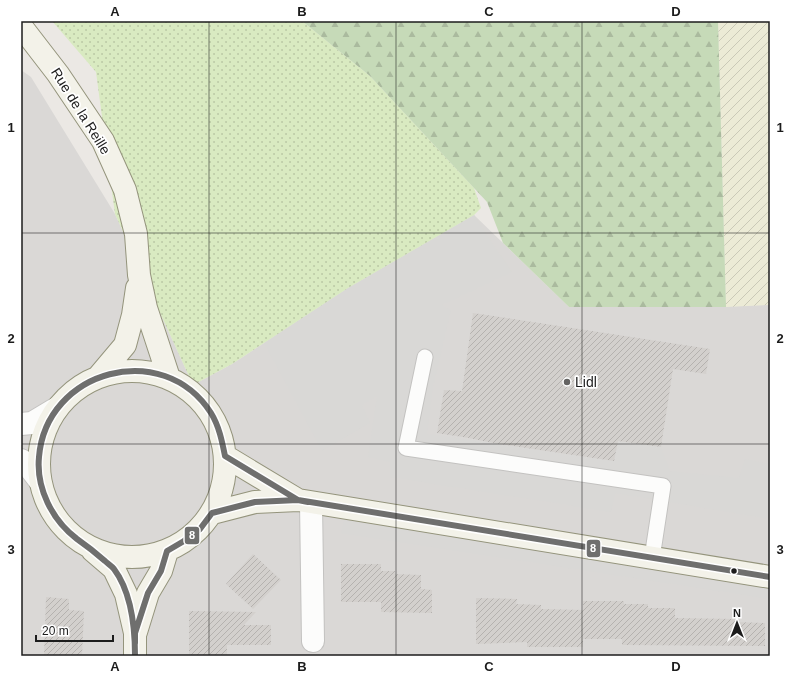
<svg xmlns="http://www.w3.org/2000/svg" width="791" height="677" viewBox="0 0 791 677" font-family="Arial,sans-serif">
<defs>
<pattern id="farmland-furrows" width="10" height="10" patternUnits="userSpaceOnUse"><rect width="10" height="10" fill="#ecebd6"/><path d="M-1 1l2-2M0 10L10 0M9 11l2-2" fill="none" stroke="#cac9b7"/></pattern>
<pattern id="grass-dots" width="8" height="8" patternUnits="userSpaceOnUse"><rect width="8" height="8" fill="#d9eac1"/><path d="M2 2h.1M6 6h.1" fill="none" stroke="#bac8a5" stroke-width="1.8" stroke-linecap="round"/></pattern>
<pattern id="forest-firs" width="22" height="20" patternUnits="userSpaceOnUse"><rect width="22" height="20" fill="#c6dab8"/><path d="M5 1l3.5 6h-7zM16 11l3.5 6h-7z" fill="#aaba9e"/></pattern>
<pattern id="building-hatch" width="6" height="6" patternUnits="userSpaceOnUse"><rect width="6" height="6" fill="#d3d0cd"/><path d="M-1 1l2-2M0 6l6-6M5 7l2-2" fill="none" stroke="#b5b2af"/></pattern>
</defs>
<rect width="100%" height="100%" fill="#ebe8e4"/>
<path fill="#dad8d6" d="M21,70L31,77L115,214L193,385L232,364L348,288L474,215L569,307L770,300V656H21Z"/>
<path fill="#d9d8d6" d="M474,215L512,272L442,305L451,310L433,387L427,434L614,461L618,441L661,447L670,471L739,478L745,459L770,464V519L615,493L611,512L390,477V462L368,457L377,396L362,405L370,423L322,451L264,343L348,288Z
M344,520L457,537L656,571L770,587V599L341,533Z"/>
<path fill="url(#farmland-furrows)" d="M718,21H770V305L726,307Z"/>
<path fill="url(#grass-dots)" d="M52,21H302L370,76L474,188L481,208L474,215L348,288L232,364L193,385L115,214L96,72Z"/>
<path fill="url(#forest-firs)" d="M302,21H718L726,307H569L503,243L487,202L370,76Z"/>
<path fill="url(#building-hatch)" d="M473,313L710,349L706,374L673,369L661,447L618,441L614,461L493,443L469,438L437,433L444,390L462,391Z
M253,554L281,580L253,609L226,584Z
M341,564H381V571H395V574L421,575V589L432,590V613L381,612V602H341Z
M46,597L69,599V610L84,611L82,656H44Z
M476,598L517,599L516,604L541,605V609L583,610V601H624V604H648V608H675V618L736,619V622L765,623V646L622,645V639H583V647H527V642L476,644Z
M189,611L256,612L244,625H271V645H227V656H189Z"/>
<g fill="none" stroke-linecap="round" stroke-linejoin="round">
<g stroke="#c3c2c0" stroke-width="17">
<path id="lane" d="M425,357L406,448L663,486L652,558"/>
</g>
<g stroke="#c3c2c0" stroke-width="24">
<path id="street" d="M21,424L32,423L57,408
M21,460L26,463L39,480
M311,503L313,641"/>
</g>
<g stroke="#94947c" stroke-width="24">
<path id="secondary" d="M21,26L58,74L103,141L125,190L136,234L139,275L146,308L169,378
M39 464a93 93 0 1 1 186 0a93 93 0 1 1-186 0Z
M98,377L125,345L133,315L137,288
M225,456L298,500
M212,513L255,502L298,500L770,577
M93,551L114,569L126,594L135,633V656
M136,632L148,593L161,571L167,551"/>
</g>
<use href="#lane" stroke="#fcfcfb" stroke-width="15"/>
<use href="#street" stroke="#fcfcfb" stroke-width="22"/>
<use href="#secondary" stroke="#f3f2e9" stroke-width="22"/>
<g stroke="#fff" stroke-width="9">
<path id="bus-1" d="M135,643V633L148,593L161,571L167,551L184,541L200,529L212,513L255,502L298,500L308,502
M135,656C135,627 132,593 114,569C112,566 108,564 105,561C96,553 87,546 77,539C52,520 36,488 39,457C46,370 163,338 211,413C219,426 222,441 225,456L298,500L770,577"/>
</g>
<use href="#bus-1" stroke="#6f6f6e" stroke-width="6"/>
</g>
<path fill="none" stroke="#1c1c1c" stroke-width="1" stroke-opacity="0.55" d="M209,21V656M396,21V656M582,21V656M21,233H770M21,444H770"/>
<circle fill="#646362" stroke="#fff" stroke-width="1.5" cx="567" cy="382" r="4"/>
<circle fill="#1c1c1c" stroke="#fff" stroke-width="1.5" cx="734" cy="571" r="3.5"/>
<g text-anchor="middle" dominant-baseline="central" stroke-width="3.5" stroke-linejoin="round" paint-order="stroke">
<g font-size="14" fill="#1c1c1c" stroke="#fff">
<text transform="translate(81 111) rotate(58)">Rue de la Reille</text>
</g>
<g font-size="14" fill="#1c1c1c" stroke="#fff" text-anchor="start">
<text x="575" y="382">Lidl</text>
</g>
</g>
<g stroke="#fff" stroke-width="1.5">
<rect x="184" y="526" width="16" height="19" rx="4" fill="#6f6f6e"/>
<rect x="586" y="539" width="15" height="19" rx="4" fill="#6f6f6e"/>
</g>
<g font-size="11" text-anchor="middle" font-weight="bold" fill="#fff">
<text x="192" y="539">8</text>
<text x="593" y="552">8</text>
</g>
<rect width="791" height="677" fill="none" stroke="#ffffff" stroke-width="44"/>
<g transform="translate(737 623)" stroke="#ffffff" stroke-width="3" paint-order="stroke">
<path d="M0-3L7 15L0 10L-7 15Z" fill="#1c1c1c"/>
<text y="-6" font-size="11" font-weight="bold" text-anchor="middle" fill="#1c1c1c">N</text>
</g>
<path d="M36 635v6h77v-6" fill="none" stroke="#1c1c1c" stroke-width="2"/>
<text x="42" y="635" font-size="12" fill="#1c1c1c" stroke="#ffffff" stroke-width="3" paint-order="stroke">20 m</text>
<rect x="22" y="22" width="747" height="633" fill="none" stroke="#1c1c1c" stroke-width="1.5"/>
<g font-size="13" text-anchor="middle" font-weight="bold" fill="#1c1c1c">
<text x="115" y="16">A</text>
<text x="302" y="16">B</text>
<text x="489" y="16">C</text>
<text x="676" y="16">D</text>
<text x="11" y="132">1</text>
<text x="780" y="132">1</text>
<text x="11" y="343">2</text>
<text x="780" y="343">2</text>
<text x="11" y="554">3</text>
<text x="780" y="554">3</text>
<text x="115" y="671">A</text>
<text x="302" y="671">B</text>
<text x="489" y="671">C</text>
<text x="676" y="671">D</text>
</g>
</svg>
